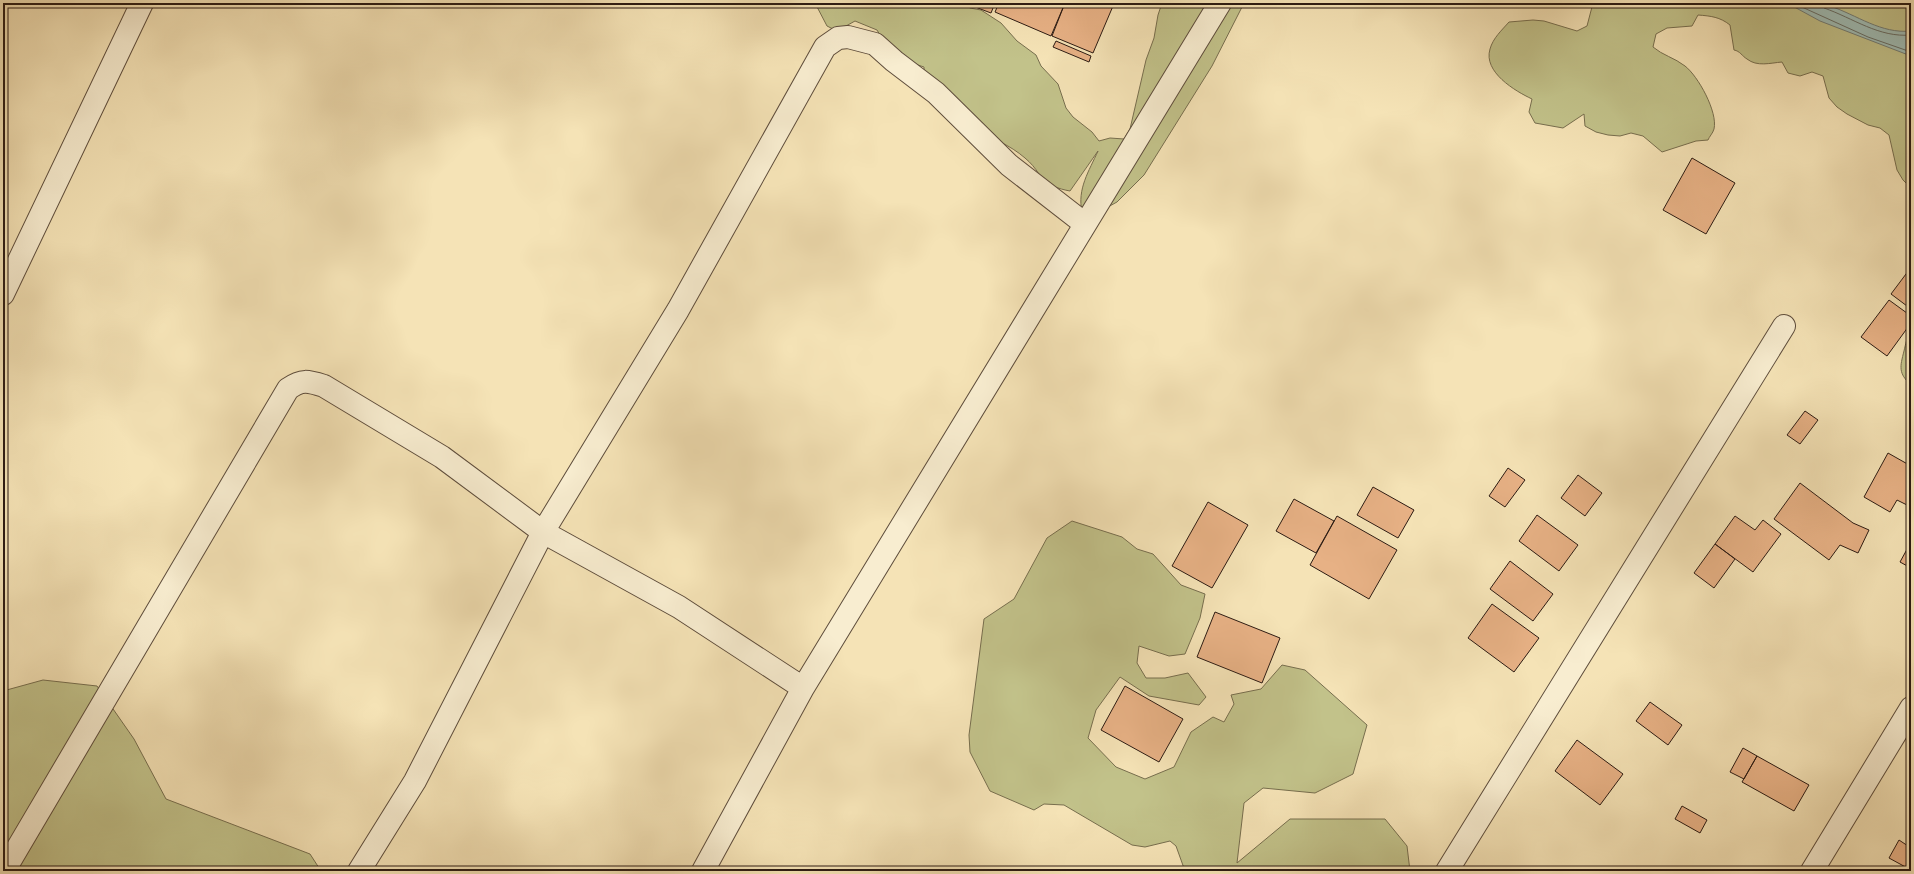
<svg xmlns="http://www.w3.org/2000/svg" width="1914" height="874" viewBox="0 0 1914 874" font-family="'IM FELL DW Pica',serif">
<rect width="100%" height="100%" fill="#f5e3b6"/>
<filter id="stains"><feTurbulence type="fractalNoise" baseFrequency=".005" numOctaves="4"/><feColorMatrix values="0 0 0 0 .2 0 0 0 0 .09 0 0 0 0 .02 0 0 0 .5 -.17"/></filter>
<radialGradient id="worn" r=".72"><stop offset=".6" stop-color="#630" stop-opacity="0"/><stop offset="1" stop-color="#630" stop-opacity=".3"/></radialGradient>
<path fill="#c2c28a" stroke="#776e4e" d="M815,3H963L970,8L981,10L1001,23L1017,41L1036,55L1041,66L1058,84L1066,108L1073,117L1092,132L1099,141L1110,138L1124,139L1130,129L1146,60L1154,38L1158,15L1162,3H1245L1242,7L1212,66L1144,175L1117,202L1106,208L1082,212C1077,189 1089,171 1098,151L1070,191C1059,189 1046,185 1039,174C1035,168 1031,163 1025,158C1010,145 992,138 974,130L965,109L959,100L924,70V67L912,63L883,40L877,30L855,21L837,31L827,26Z
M1593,3L1911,4V188L1903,180L1897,170L1889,135L1880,128L1868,125L1847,114L1837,107L1829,98L1823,76L1812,72L1800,76L1788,73L1782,62C1770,63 1757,67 1747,59C1742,56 1740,51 1734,50L1730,25C1720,17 1711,16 1698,15L1692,26L1667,28L1656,34L1653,47C1662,55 1675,58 1685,66C1698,76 1718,112 1714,129C1713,133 1709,137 1708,140L1696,141L1662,152L1643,136L1631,133L1620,136L1608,135L1596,132L1585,126L1584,114L1563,128L1535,123L1529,112L1532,99C1515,91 1483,72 1490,49C1493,38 1502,30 1509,22L1533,20L1544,21L1577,31L1587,26Z
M1911,333V385C1898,373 1900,367 1904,351C1906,343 1906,339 1911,333Z
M1072,521L1122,537L1137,549L1153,554L1181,585L1205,594L1200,618L1185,654L1169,656L1139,646L1137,663L1146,678H1165L1188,673L1206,697L1199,705L1149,696L1120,677L1096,710L1088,738L1116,767L1145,779L1174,767L1191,732L1213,717L1224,722L1234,704L1231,695L1261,689L1282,665L1305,670L1367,725L1353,774L1315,793L1263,788L1244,803L1237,863L1290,819H1385L1407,846L1410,871H1185L1176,846L1170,841L1145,847L1132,845L1064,805L1044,804L1034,810L990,791L970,752L969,735L984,619L1014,599L1047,538Z
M43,680L97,686L134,739L166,799L310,854L321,871H3V691Z"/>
<path fill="#9fbdb6" stroke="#717c75" d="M1787,3C1801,3 1816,1 1830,6C1857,15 1881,34 1911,31V56L1820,21Z"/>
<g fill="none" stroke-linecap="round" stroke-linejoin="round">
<path stroke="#666c64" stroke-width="1" d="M1793,3L1868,37L1911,52
M1821,3L1824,8C1853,18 1879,38 1911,35"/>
</g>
<path fill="#e7b185" stroke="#2c1b13" d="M971,3H995L991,13L970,5Z
M999,3H1065L1051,36L995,12Z
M1065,3H1106L1113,6L1093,53L1052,36Z
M1056,41L1091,56L1089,62L1053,47Z
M1692,158L1735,183L1706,234L1663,210Z
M1909,270L1911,271V309L1891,294Z
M1889,300L1911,316V323L1887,356L1861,337Z
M1805,411L1818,420L1800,444L1787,435Z
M1888,453L1911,466V507L1897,500L1890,512L1864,497Z
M1508,468L1525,480L1505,507L1489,496Z
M1578,475L1602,493L1585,516L1561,498Z
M1800,483L1853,523L1869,530L1858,553L1840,545L1829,560L1774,519Z
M1373,487L1414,510L1398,538L1357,515Z
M1294,499L1334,521L1316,553L1276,531Z
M1208,502L1248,525L1212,588L1172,566Z
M1537,515L1578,545L1559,571L1519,541Z
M1337,516L1397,550L1369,599L1310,565Z
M1735,516L1755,530L1763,520L1781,534L1753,572L1715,544Z
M1911,542V568L1900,562Z
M1715,544L1735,559L1714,588L1694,573Z
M1510,561L1553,594L1533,621L1490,589Z
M1492,604L1539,638L1514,672L1468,638Z
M1215,612L1280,638L1262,683L1197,657Z
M1125,686L1183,719L1159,762L1101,730Z
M1650,702L1682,725L1668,745L1636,721Z
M1577,740L1623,774L1600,805L1555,771Z
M1743,748L1757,756L1744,779L1730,772Z
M1757,756L1809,785L1794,811L1742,782Z
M1682,806L1707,820L1700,833L1675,819Z
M1899,840L1911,848V870L1889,858Z"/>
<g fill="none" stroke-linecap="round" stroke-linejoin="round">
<g stroke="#5e4d3c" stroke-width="24">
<path id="minor" d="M3,294L142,3
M803,688L679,607L543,532L678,310L825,47L838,38L848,37L875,44L894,61L936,93L1009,165L1085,224
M4,871L288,389C302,379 308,381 324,386L442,457L543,532L415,781L359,871
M703,871L803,688L1220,3
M1447,871L1784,326
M1812,871L1911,708"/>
</g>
<use href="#minor" stroke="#f8edd0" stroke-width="22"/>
</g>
<rect width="1914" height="874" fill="none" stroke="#f5e3b6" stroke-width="16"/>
<rect x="4" y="4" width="1906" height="866" fill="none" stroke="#2c1b13" stroke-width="2"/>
<rect x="8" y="8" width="1898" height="858" fill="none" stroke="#2c1b13"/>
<rect width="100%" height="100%" filter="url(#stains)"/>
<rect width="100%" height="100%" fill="url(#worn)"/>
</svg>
